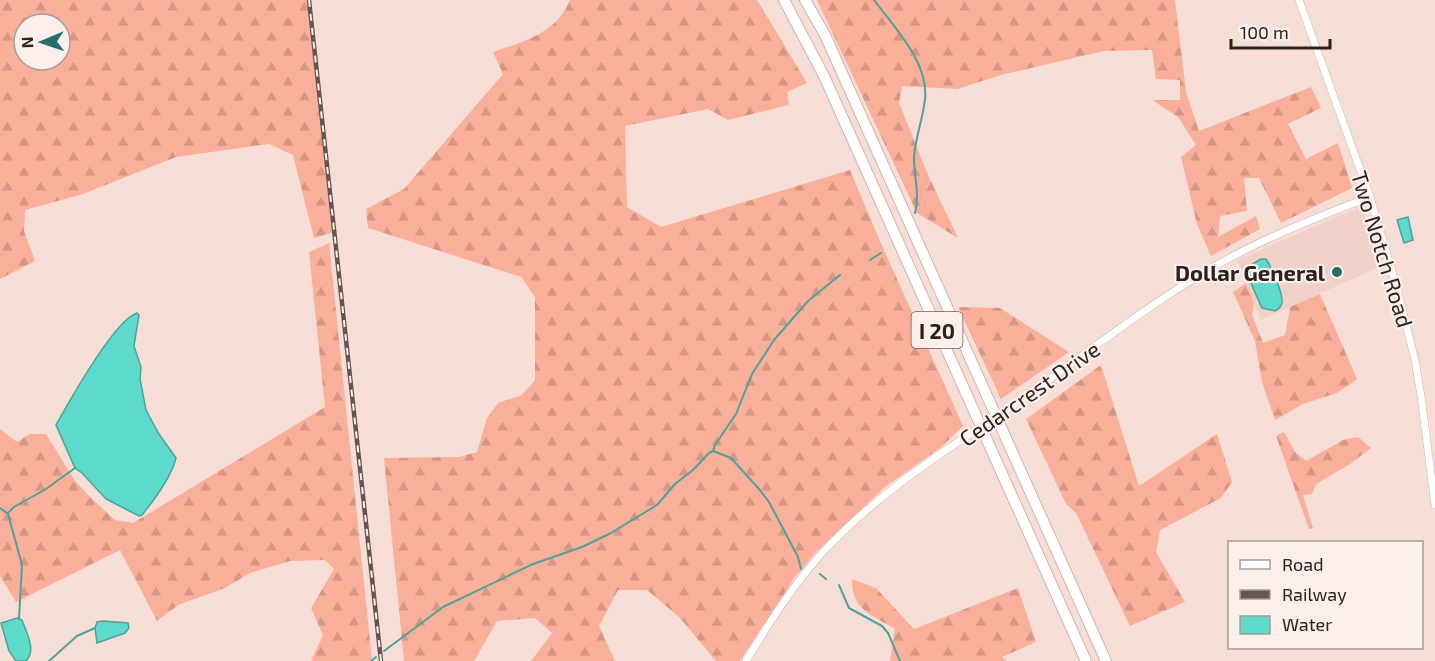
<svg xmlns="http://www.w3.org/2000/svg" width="1435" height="661" viewBox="0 0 1435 661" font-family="'Exo 2',sans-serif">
<defs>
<pattern id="forest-firs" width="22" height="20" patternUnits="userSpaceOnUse" patternTransform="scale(1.5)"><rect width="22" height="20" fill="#f9af9a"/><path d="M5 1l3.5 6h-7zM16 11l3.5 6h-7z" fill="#d69684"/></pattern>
</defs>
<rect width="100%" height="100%" fill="#f6ded7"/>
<path fill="#f0d0c8" d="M1362,206L1381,266L1261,320L1237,260Z"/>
<path fill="url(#forest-firs)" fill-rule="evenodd" d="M0,0H309L334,232L314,238L293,155L269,144L176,157L83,194L25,210L24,231L35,261L0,279ZM24,24H60V60H24Z
M570,0H757L807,83L787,92L789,105L728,120L708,109L625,126L627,207L661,227L850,170L879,239L963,426L940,448L885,487L816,552L795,577L740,661H716L679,617L647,590H618L599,626L615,661H531L552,633L535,618L497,621L474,661H404L384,458L459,457L477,452L487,418L498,403L522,395L535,380V297L521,277L368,228L366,209L404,189L503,74L493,52C523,42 557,33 570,0Z
M817,0H1175L1186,92L1199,131L1311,87L1321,108L1288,124L1306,159L1338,143L1352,188L1281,223L1259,178H1244L1247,211L1220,216L1218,237L1256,216L1260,229L1211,256L1197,224L1181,157L1196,145L1178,117L1152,100H1180V80L1156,79L1152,50L1104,51L1001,75L957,89L902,86L899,103L928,175L958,238L917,213Z
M329,243L372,661H311L323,635L311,608L334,569L325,560L290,561L250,573L225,588L178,605L157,621L120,550L16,602L0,576V429L17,442L30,434H46L75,481L91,498L115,520L133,523L325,407L309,252Z
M1246,283L1254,303L1252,315L1263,343L1285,335L1290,307L1320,294L1357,379L1337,393L1303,404L1275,420L1262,382L1255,341L1233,292Z
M958,307L1000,308L1069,352L1001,399Z
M1101,365L1139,486L1217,434L1232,482L1221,498L1160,530L1156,552L1185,602L1130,626L1076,513L1066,504L1026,419Z
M1284,432L1295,452L1306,461L1343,440L1358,437L1371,448L1350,464L1316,484L1312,494L1303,495L1313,528L1309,529L1276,436Z
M852,579L876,588L914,629L1018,588L1036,642L1002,657L1006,661H890L895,629C872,615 851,610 852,579Z"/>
<path fill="#5ddacc" stroke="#4ea398" stroke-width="1.5" d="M1408,217L1413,240L1404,243L1397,220Z
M1261,259H1266C1272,268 1283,293 1282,303C1281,308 1278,309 1275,311L1262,308L1245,270L1247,267Z
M137,313L139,315L134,346L141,367L140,379L146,410L159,434L176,458C171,478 155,499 142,515L139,516L106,499L82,473L75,468L56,425C69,402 114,320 137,313Z
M17,618L22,620C26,632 37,650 26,661H16L9,651L1,623Z
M103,621L128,623L129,628L125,633L97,643L95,628L97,622Z"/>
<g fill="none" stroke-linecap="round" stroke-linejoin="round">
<path stroke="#4ea398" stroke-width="2" d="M874,0C895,28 929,63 925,99C923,119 915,138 914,158C914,177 920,194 915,213
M870,260L881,253
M713,451L731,458L759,489L769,502L798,557L801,569
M0,508L8,514L22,565L19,619
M8,513L14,507L46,489L75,468
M820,574L826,579
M839,585L849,608L882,626L888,633L900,661
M384,651L443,607L533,564L582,547L611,533L657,505L675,484L693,470L709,453L713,451L715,445L736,414L752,374L774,340L808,301L840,275
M49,661L77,636L95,628
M371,661L376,657"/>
<g stroke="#cbb4ad" stroke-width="8">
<path id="minor" d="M1299,0L1370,197L1396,285L1415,360L1421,396L1435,505
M1018,402C1086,354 1152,301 1224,261C1271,235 1321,216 1370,197
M746,661C769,623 793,585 823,552C863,509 912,472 961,440"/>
</g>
<g stroke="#cbb4ad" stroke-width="12">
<path id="highway" d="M784,0L824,76L1086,661
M805,0L825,35L860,113L1106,661"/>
</g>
<use href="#minor" stroke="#fff" stroke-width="7"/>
<use href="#highway" stroke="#fff" stroke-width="10"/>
<g stroke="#635652" stroke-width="4.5">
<path id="rail" d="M309,0L381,661"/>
</g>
<use href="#rail" stroke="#fceeea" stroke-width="2" stroke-dasharray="7" stroke-linecap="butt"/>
<g stroke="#cbb4ad" stroke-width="8" stroke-linecap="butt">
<path id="minor-bridge" d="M961,440L1018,402"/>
</g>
<use href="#minor-bridge" stroke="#fff" stroke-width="7"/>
</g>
<circle fill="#277068" stroke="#fceeea" stroke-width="2" cx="1337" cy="272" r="6"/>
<g text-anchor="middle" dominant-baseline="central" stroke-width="4.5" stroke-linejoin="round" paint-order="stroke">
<rect fill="#fceeea" stroke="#695f5c" stroke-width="1.5" x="911.5" y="312" width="51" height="36" rx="4.5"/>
<g font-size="21" font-weight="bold" fill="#2a221f">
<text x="937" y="330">I 20</text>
</g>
<g font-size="22" fill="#2a221f" stroke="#fceeea">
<text transform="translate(1383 249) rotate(73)">Two Notch Road</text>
<text transform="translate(1029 393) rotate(-35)">Cedarcrest Drive</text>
</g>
<g font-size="22" font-weight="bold" fill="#2a221f" stroke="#fceeea" text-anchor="end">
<text x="1325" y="272">Dollar General</text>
</g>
</g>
<rect x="1228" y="541" width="195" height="108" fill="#fceeea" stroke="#a89c99" stroke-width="1.5"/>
<rect x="1240" y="560" width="30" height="9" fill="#ffffff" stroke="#a89c99" stroke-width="1.5"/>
<text x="1282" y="571" font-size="18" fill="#2a221f">Road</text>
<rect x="1240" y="590" width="30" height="9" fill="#635652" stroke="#a89c99" stroke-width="1.5"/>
<text x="1282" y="601" font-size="18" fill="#2a221f">Railway</text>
<rect x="1240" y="616" width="30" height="18" fill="#5ddacc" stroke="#a89c99" stroke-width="1.5"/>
<text x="1282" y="631" font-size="18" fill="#2a221f">Water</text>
<g transform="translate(42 42) rotate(268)"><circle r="28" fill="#fceeea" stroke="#a89c99" stroke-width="1.5"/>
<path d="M0-4.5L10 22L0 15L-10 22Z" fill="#277068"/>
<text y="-9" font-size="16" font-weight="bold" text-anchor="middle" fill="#2a221f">N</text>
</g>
<path d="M1231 39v9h99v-9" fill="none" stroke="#2a221f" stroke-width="3"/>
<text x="1240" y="39" font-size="18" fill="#2a221f" stroke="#fceeea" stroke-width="4.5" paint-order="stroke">100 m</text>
</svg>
